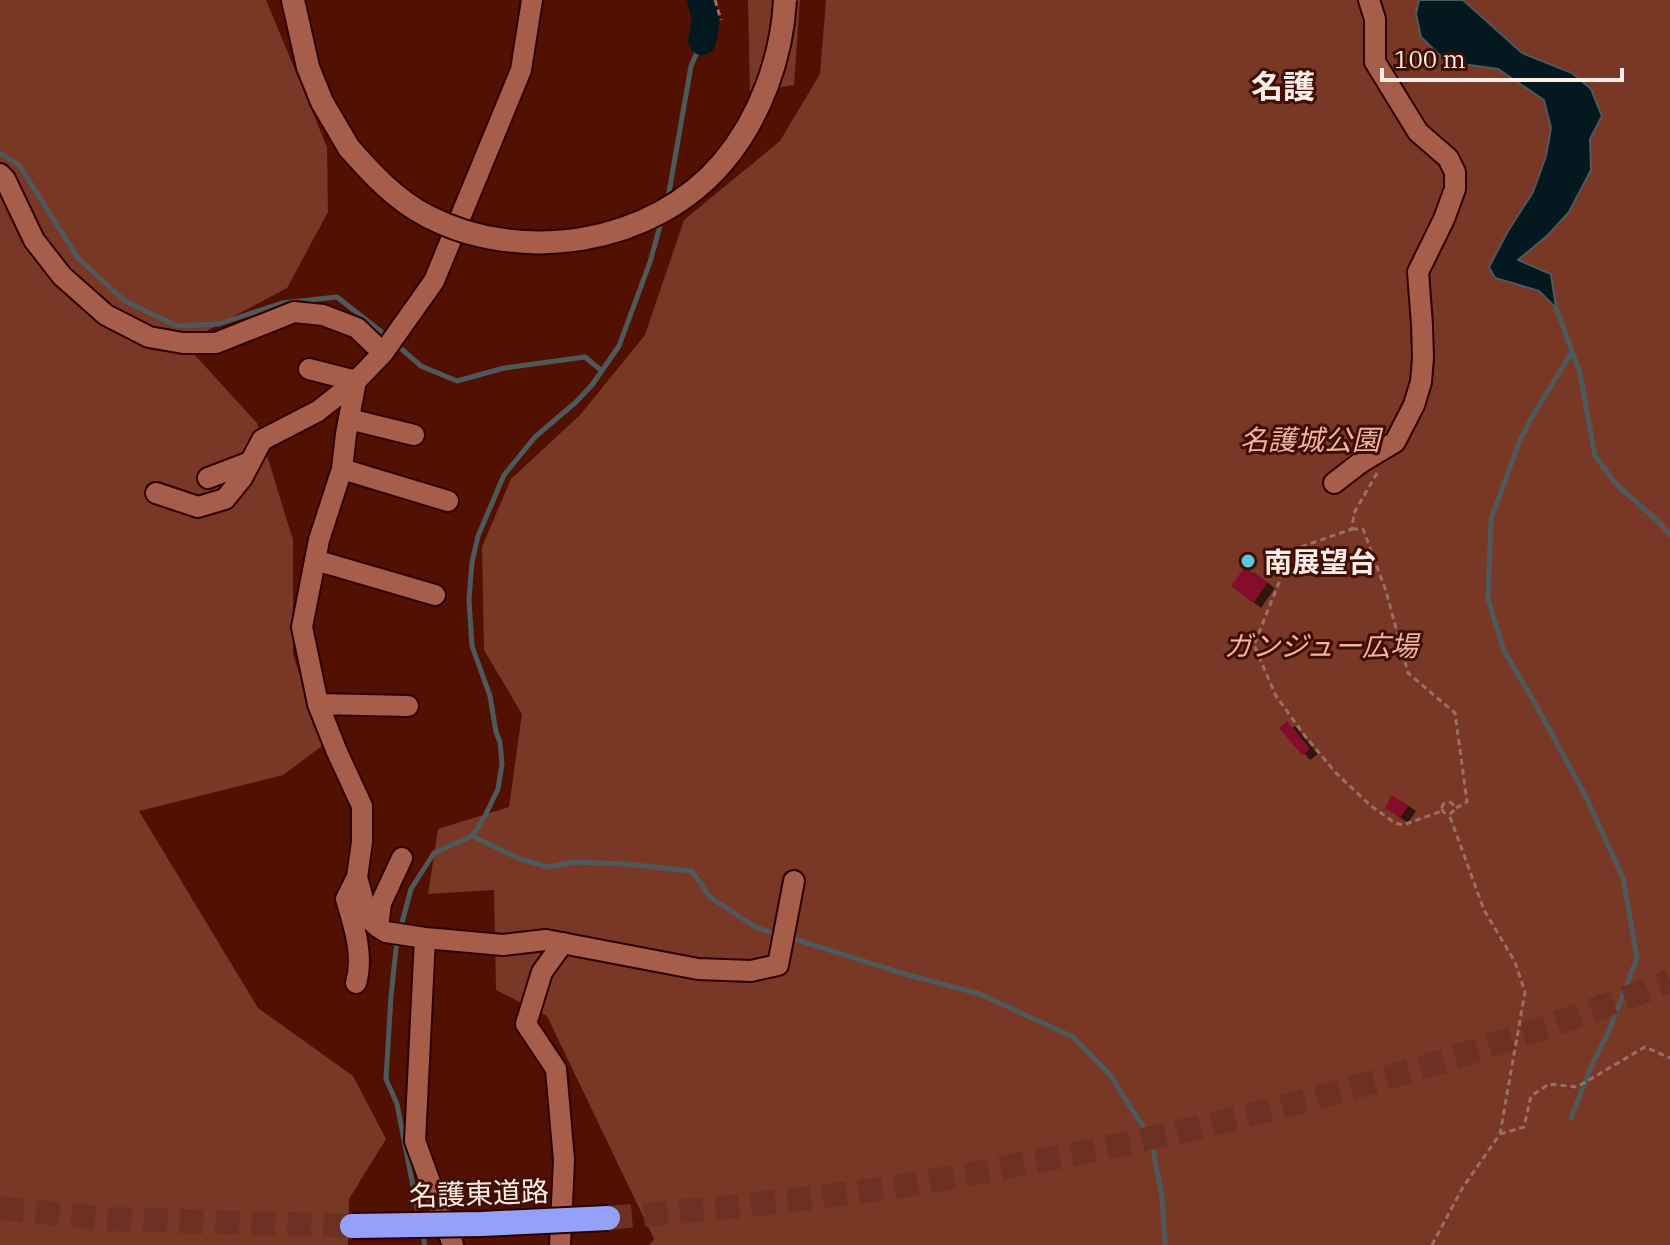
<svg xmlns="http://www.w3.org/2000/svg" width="1670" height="1245" viewBox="0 0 1670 1245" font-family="'IBM Plex Serif','Noto Sans JP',serif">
<defs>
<filter id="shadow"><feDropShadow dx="8" dy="5" stdDeviation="0" flood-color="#0009"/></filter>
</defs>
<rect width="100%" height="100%" fill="#521000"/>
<path fill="#793826" d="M0,0H266L327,147L328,212L287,288L184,343L257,423L293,540V654L322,746L283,775L139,811L258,1008L353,1076L386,1139L349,1199L348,1245H0Z
M748,0H800L794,85L750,92Z
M826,0H1670V1245H649L654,1239L547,1016L496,990L494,890L428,894L438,829L509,807L522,714L484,650L482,547L511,479L580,415L645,335L684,220L780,141L820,74Z"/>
<path fill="#04191f" stroke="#4f595b" stroke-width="2" d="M1419,0H1463L1522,53L1572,73L1591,89L1602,116L1590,139L1591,170L1569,212L1548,235L1518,260L1551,274L1556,308L1539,291L1495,278L1489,267L1508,231L1533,192L1546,156L1551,128L1544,100L1498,69L1447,62L1421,37L1416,14Z"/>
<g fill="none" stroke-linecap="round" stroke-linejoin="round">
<path stroke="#4f595b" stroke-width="5" d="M0,153L19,165L78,258L125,301L177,326L219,324L282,303L337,297L388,337
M668,198L691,66L702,41
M1556,308L1580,373L1595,456L1617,485L1658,521L1670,535
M396,344L421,366L457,381L504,368L585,357L602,371
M472,836L520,859L549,867L574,862L625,864L692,871L710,897L757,928L778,934
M400,930L411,889L434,853L472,836L484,818L498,789L502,764L500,742L496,732L490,696L472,646L469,600L472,562L478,536L504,475L535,437L576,402L592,385L619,346L650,262L662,219
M788,937L908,975L980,994L1073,1037L1110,1075L1151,1139L1162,1197L1165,1245
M397,940L391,996L386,1079L397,1104L419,1217
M1571,1118L1591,1067L1609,1031L1637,958L1623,878L1586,797L1536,705L1504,651L1488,599L1491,519L1520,440L1536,410L1572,352
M421,1230L425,1245"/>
<path stroke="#04191f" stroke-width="28" d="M701,0L706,19L702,41"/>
</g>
<path fill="#830d29" filter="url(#shadow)" d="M1245,567L1267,583L1253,603L1231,586Z
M1287,721L1310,749L1302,755L1279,728Z
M1392,795L1408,806L1400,818L1385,808Z"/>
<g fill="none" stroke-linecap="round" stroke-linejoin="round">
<path stroke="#6c3123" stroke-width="24" stroke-dasharray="24 12" stroke-linecap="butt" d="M0,1208L112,1219L352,1226
M608,1218C712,1209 816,1199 920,1183C956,1177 991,1170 1027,1163C1246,1123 1462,1063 1670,981"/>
<g stroke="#2f0000" stroke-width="24">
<path id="minor" d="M532,0L521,70L434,281L383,353L356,381L346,434L342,469L319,540L302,627L318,704L337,752L362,806V842L357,877L368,918L378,927L386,932L425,938L503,945L546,940L698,969L751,971L778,965L794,881
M0,174L5,179L34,240L62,276L106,315L149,337L183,343H216L294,312L323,315L357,328L383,353
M309,369L356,381
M349,419L414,435
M342,469L448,501
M208,478L250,462
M1334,483L1360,463L1395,442L1414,405L1421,382L1423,358L1422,325L1418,272L1444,219L1455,189V172L1448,158L1418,132L1375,62V19L1369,0
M156,493L198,507L225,499L242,478L262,440L318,411L356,381
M315,560L435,595
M318,704L408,706
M378,927L381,903L402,858
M425,938L415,1141L453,1245
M356,983C364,955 354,926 346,899L357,877
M560,1245L564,1160L556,1069L526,1024L542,972L563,943"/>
</g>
<g stroke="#2f0000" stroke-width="26">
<path id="secondary" d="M293,0L308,67L322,102L349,148"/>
</g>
<path stroke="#9c6f64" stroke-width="3" stroke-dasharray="6 4" stroke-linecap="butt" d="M715,0L721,20
M1377,473L1354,513L1352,529L1292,550L1254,645L1276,696L1305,736L1336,773L1371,806L1395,823L1403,825L1442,811
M1352,529H1363L1386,591L1408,673L1455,713L1467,802L1454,809
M1442 808a6 6 0 1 1 12 0a6 6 0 1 1-12 0Z
M1500,1134L1524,1127L1531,1096L1549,1084L1577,1087L1645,1047L1670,1058
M1432,1245L1463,1187L1500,1134L1525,992L1515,962L1484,910L1449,814"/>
<use href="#minor" stroke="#a65d49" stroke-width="20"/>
<use href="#secondary" stroke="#a65d49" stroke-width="22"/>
<g stroke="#2f0000" stroke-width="26" stroke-linecap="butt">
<path id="secondary-bridge" d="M349,148C372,174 396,200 427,216C521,265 653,245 723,162C760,118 782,58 785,0"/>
</g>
<g stroke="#2f0000" stroke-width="28" stroke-linecap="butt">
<path id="motorway-bridge" d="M352,1226L481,1224L608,1218"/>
</g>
<use href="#secondary-bridge" stroke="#a65d49" stroke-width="22"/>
<use href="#motorway-bridge" stroke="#94a1fb" stroke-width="24"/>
</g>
<circle fill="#58c9e3" stroke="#400e02" stroke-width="3" cx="1248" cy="561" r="8"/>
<g text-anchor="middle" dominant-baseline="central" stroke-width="6" stroke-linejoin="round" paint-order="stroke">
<g font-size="28" font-style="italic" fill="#edb4a3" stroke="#400e02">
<text x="1310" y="439">名護城公園</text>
<text x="1321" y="645">ガンジュー広場</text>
</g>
<g font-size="28" font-weight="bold" fill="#feede8" stroke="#400e02" text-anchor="start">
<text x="1264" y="561">南展望台</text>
</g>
<g font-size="28" fill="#feede8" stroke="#400e02">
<text transform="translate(479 1193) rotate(-2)">名護東道路</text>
</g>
<g font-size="32" font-weight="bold" fill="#feede8" stroke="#400e02">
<text x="1283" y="86">名護</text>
</g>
</g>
<path d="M1382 68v12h240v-12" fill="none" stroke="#feede8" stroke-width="4"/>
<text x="1394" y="68" font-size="24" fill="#feede8" stroke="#400e02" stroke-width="6" paint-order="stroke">100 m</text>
</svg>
